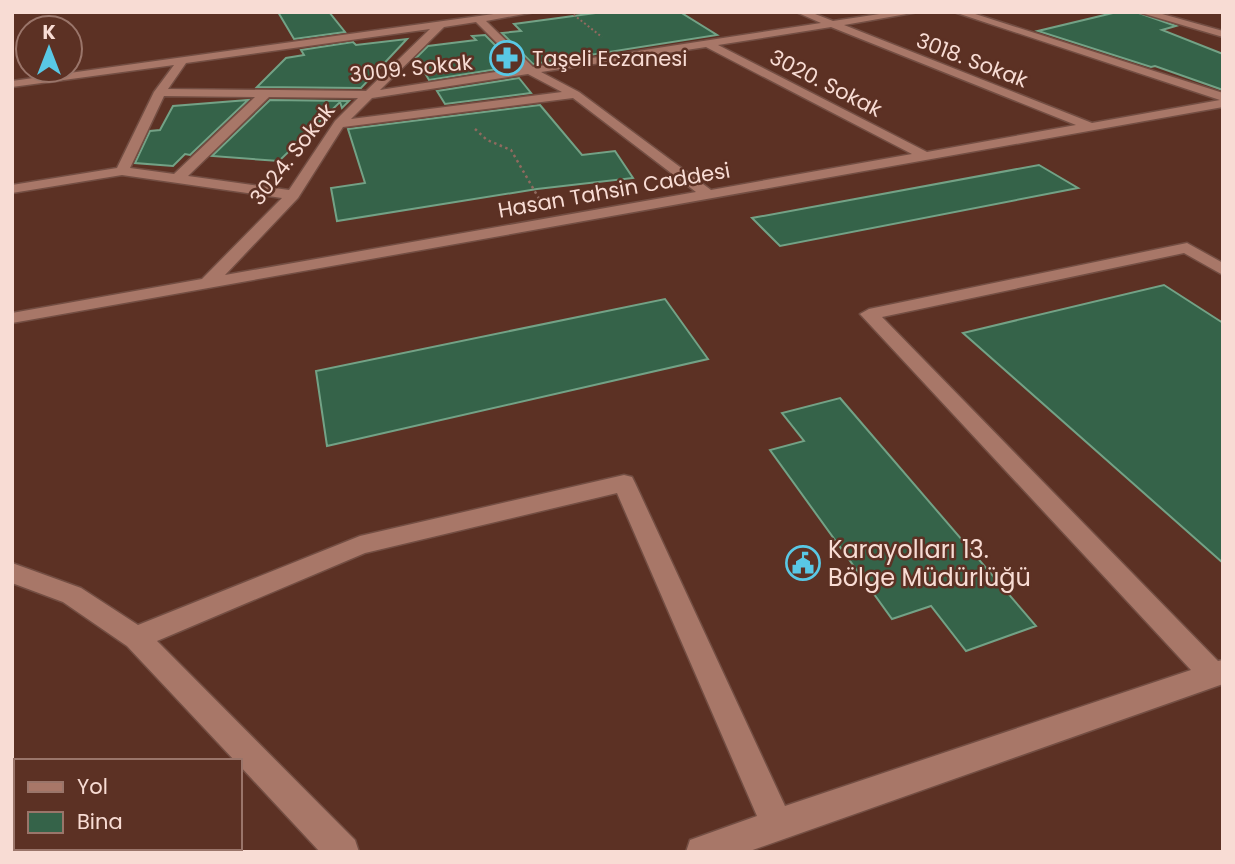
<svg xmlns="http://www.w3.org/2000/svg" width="1235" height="864" viewBox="0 0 1235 864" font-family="Poppins,sans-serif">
<rect width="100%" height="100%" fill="#5c3124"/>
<path fill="#356349" stroke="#73a286" stroke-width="2" d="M278,12H329L345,32L294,39Z
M603,12H680L717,35L533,64L502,33L521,31L514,24Z
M1117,12H1136L1176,26L1162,30L1223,54V90L1155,66L1151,67L1038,31Z
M485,35L516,66L429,80L416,58L428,46L476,40L472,36Z
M407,39L361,88L257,87L286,58L304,55L301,50L353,42L356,45Z
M519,78L531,93L445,104L437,91Z
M248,100L190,155L185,154L173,166L135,163L150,131L160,130L173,106Z
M270,100L349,101L342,108L340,102L279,161L212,156Z
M540,105L582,155L615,151L633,178L537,189L337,221L331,188L365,183L348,129Z
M1039,165L1078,188L780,246L752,218Z
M1164,285L1223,323V563L963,333Z
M665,299L708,359L327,446L316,371Z
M840,398L1036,626L966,651L931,606L892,619L770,450L804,441L782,413Z"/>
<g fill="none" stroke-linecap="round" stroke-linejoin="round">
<g stroke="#734e43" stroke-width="3">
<path id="minor" d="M508,12H535L486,21L533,67L821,23L796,12H810L833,21L893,12H918L844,25L1092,123L1220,100L954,12H969L1223,93V107L12,323V313L202,279L282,198L122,175L12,193V185L117,168L154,92L174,65L12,87V81ZM476,22L522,68L380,90L444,27ZM831,27L1076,125L927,152L718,45ZM430,29L366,91L168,89L186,63ZM706,47L912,154L711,190L579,92L541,72ZM528,74L562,92L351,119L372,98ZM164,96L255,97L174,174L130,168ZM269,97L358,98L335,121L289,190L188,176ZM573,98L696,192L225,275L298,198L343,127Z
M1138,12H1155L1223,31V37Z
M1187,243L1223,263V275L1184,253L882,317L1218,661L1223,660V684L747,852H686L690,840L757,816L617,493L365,553L157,641L355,840L359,852H320L240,766V761H235L127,646L63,602L12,583V563L81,588L138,625L360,536L624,475L632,477L635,483L785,806L1191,670L860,314L869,309Z"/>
</g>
<path stroke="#906a5f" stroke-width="2" stroke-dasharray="2 2.5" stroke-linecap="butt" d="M570,12L602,37"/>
<path stroke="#906a5f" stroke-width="2.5" stroke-dasharray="2.5 3.5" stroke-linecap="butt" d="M475,129L487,140L511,150L541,202"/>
<use href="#minor" fill="#a87768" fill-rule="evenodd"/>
</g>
<defs>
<g id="pharmacy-ring" transform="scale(1.75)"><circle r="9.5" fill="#5c3124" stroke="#59c8e5" stroke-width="1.5"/><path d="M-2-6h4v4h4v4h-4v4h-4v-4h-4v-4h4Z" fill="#59c8e5"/></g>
<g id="civic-ring" transform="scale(1.75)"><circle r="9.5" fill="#5c3124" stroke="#59c8e5" stroke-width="1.5"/><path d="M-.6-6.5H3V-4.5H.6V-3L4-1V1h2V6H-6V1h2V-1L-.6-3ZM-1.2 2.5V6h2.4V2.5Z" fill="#59c8e5"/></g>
</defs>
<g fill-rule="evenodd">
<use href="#pharmacy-ring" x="507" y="58"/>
<use href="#civic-ring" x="803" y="563"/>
</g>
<g text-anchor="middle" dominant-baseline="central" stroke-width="5" stroke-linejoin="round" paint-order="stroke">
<g font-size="21" fill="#f8dcd4" stroke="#5c3124" text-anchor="start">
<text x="532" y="58">Taşeli Eczanesi</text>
</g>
<g font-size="21" fill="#f8dcd4" stroke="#5c3124">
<text transform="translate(972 60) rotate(21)">3018. Sokak</text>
<text transform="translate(411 68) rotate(-6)">3009. Sokak</text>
<text transform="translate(826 83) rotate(27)">3020. Sokak</text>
<text transform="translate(292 154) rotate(-52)">3024. Sokak</text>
<text transform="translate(614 190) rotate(-10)">Hasan Tahsin Caddesi</text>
</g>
<g font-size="24" fill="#f8dcd4" stroke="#5c3124" text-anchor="start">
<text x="828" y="549">Karayolları 13.<tspan x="828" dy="28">Bölge Müdürlüğü</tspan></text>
</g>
</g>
<rect width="1235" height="864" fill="none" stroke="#f8dcd4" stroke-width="28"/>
<rect x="14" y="759" width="228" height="91" fill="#5c3124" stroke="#9a756a" stroke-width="2"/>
<rect x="28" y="782" width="35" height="10" fill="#a87768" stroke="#9a756a" stroke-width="2"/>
<text x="77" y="794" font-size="21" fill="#f8dcd4">Yol</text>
<rect x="28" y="812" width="35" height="21" fill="#356349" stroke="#9a756a" stroke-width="2"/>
<text x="77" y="829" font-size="21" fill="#f8dcd4">Bina</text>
<g transform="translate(49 49)"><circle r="33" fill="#5c3124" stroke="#9a756a" stroke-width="2"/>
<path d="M0-5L12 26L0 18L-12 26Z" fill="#59c8e5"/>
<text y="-10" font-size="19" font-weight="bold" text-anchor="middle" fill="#f8dcd4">K</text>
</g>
</svg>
